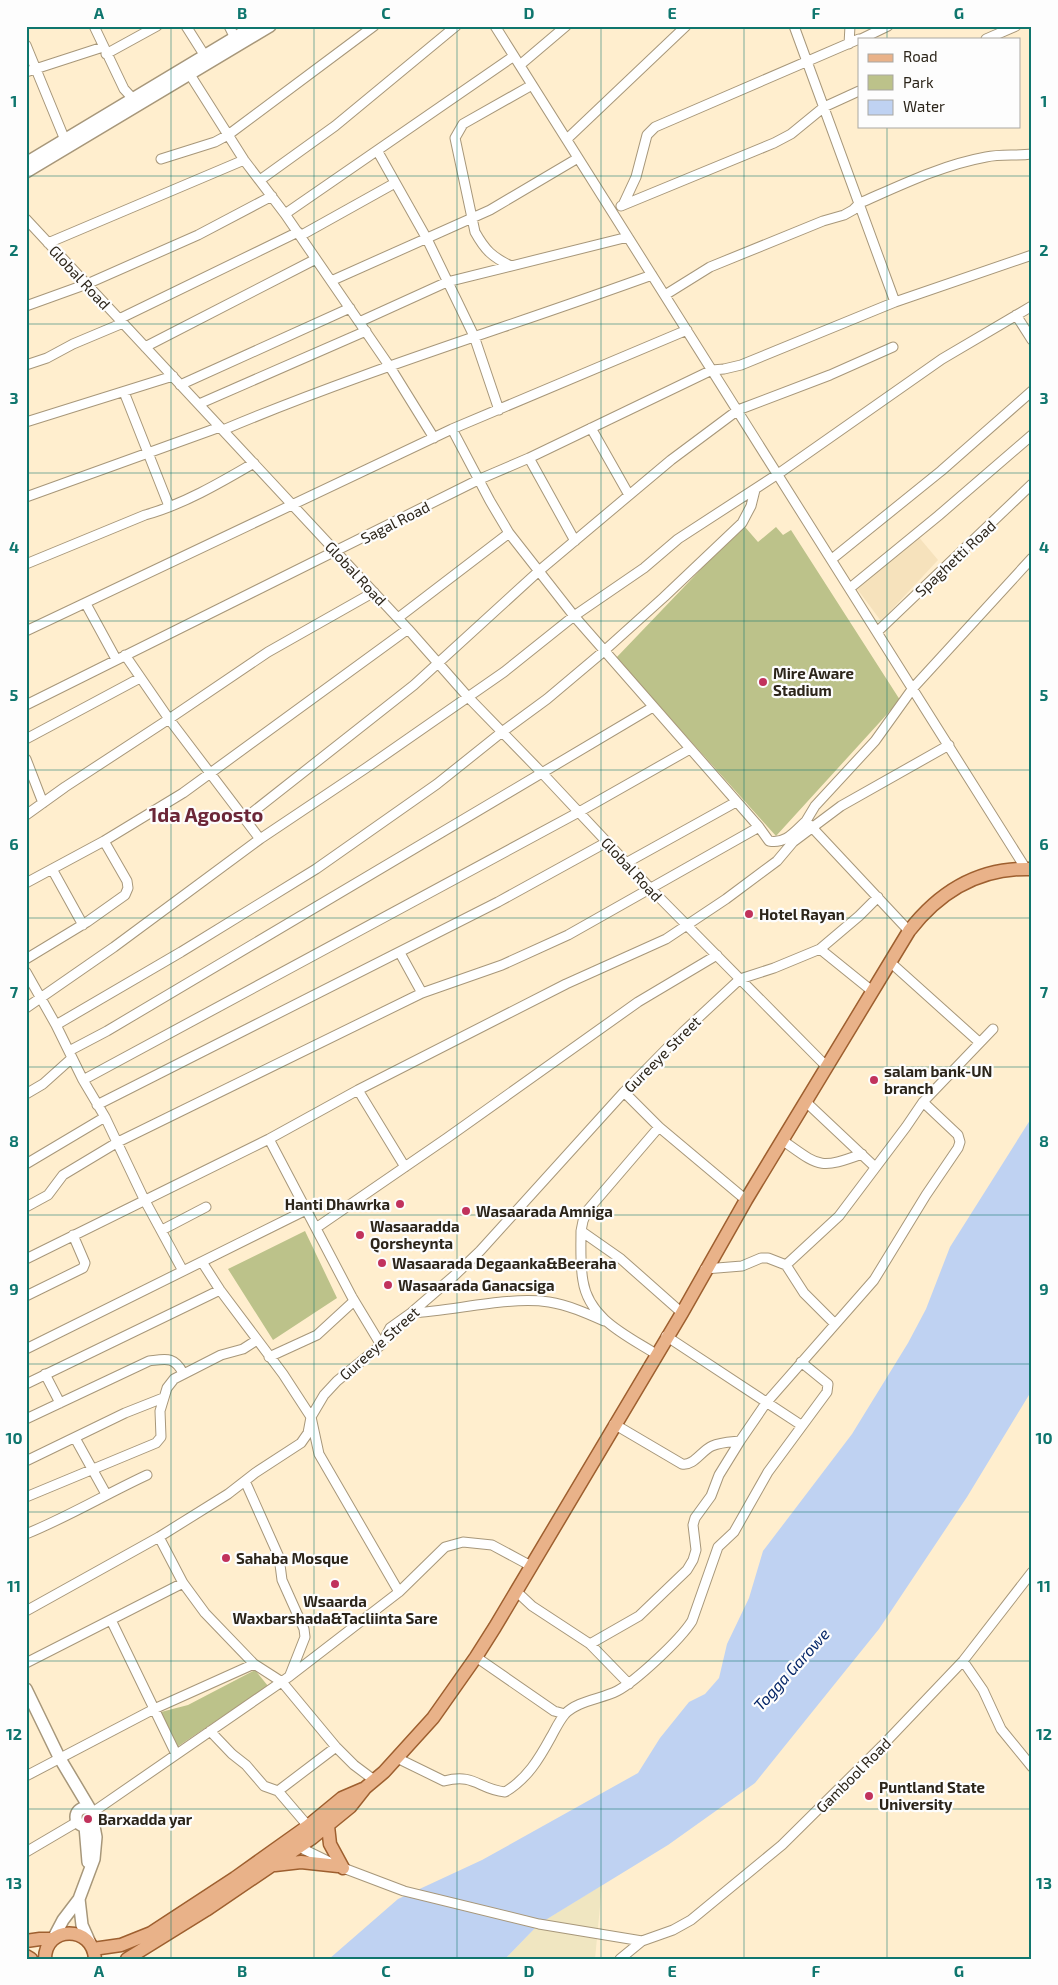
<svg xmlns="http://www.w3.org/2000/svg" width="1058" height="1985" viewBox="0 0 1058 1985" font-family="'Exo 2',sans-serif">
<rect width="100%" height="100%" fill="#ffeece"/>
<path fill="#f6e2bc" d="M917,535L938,560L881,621L855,586Z"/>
<path fill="#bcc28a" d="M745,527L758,542L776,527L783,535L791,530L900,700L776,836L616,658L706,564Z
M305,1231L337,1298L273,1340L228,1269Z
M255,1670L268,1686L174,1749L161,1712L188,1705Z"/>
<path fill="#f0e6c1" d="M602,1885L595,1959H505L539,1924Z"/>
<path fill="#bfd2f2" d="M1032,1117V1390L967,1497L879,1629L755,1783L668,1845L539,1924L505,1959H329L398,1899L482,1860L638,1773L660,1738L689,1702L705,1694L719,1678L727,1644L749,1598L763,1551L852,1434L908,1343L926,1309L950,1247Z"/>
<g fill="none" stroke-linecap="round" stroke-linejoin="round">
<g stroke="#a7977a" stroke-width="11">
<path id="street" d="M94,26L124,89L136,102
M186,26L205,56
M229,26L235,38
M495,26L1026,869
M794,26L895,302
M861,39L888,26
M986,39L1016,26
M849,44L850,26
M26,45L65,140
M106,54L157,26
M520,65L566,26
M187,70L244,160L285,214L390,367L434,438
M26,72L103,47
M567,139L686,26
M378,152L427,239L474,336L499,410
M161,159L215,142L228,135L374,26
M260,180L335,126L456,26
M623,205L636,177L647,135L655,127L859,39
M621,206L774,143L791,134L824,107L859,91
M285,214L514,56
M26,219L408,629L468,697L543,774L650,888L827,1067
M300,236L395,183
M48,243L244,160
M511,266C492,257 485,250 475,232L455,138L463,124L532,85
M331,281L490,210L578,158
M665,295L710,267L823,221L844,215L853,210L860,203C901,185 942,165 986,157C1001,154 1016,156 1032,154
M26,306L87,284L198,235L272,196
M1016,315L1032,340
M119,319L298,232
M359,322L447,282L628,237
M145,347L316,259
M26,365L47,358L73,344L123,323
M180,385L350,308
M124,392L169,506
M199,404L366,331
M26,422L173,376
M591,428L629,495
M452,429L490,501L509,533L574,616L759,827L769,841C786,844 794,832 806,821L909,931
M223,430C363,371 509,327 652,275
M529,458L575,541
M26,497L220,427
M832,559L941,471L1032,391
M26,564L145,515C182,505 220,483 254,463
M850,588L938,516L1032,435
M86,604L116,659
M398,618L509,533
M26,631L452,429L687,330
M877,632L1032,484
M125,655L169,719L260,839
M26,705L480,479L529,458L712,370L724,369L741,365L895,302L1032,255
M26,739L140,678
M26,759L43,803
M26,815L65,787L169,719L268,652L374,592
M244,819L414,685L540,570L671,460L738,410L830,375L893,347
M806,821L815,806L875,741L913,688L1032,558
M626,863L736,802
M52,869L83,925
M26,883L104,841L183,793L408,629
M820,949L872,991
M400,953L422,993
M26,959L87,922L125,895L128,888L127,881L104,841
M890,962L979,1042
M26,972L56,1025L83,1080L105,1117L144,1199L183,1271
M26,1008L114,947L260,839L366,768L504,672L574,616L644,568L678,539L778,474L942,359L1032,306
M56,1025L181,952L316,869L437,784L502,732L547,699L604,651L664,597L742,523L751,506L755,490
M69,1051L107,1031L653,707
M83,1080L579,812L690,749
M358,1090L405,1167
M624,1092L659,1127L746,1200
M26,1094L43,1084L72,1058
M806,1102L875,1167
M97,1105L498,902L607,842
M659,1127L587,1211L583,1221L581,1231L621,1259L682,1313
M269,1139L352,1297L381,1345
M782,1140C819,1166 818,1170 862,1154
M26,1164L105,1117
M26,1207L48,1195L63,1175L118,1142L422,993L502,965L568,935L759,827
M316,1228L447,1138L638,1002L717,955
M162,1230L206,1207
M581,1231C581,1247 580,1265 583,1281C589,1319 626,1335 656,1354
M26,1259L269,1139L358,1090L566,984L666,939L726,899L777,861L793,842L841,806L949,745
M202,1262L220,1290L283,1374L311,1417L319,1454L399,1592
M786,1265L839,1216L906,1127L923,1102L993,1029
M705,1269L742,1266L761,1258H768L786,1265L804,1293L835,1324
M26,1296L83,1268L85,1263L73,1235
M411,1313C454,1311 508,1296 549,1302C568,1305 586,1313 604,1321
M666,1336L801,1425
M26,1349L306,1210
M269,1357L317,1335L354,1301
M45,1374L60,1403
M26,1384L220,1290
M26,1419L149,1361C166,1359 174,1356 183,1373
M614,1424L682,1464C694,1466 701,1451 712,1446C721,1442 730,1442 740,1441
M75,1438L106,1494
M26,1461L125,1413L163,1398
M245,1481L279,1557L282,1580L304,1629L305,1637L290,1675
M26,1497L156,1443L161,1437L160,1411L167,1388L174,1379L221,1355L243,1349L257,1340
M26,1534C68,1517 106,1494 147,1475
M159,1537L183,1583L205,1613L254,1664L282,1682L336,1747L354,1765L374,1780
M516,1591L532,1606L590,1644L629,1684
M26,1611L159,1537L228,1494L255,1473L301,1443L308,1433L311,1417L324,1395L337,1381L381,1345L390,1328L411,1313L455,1275L480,1251L624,1092L683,1032L740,979L774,968L820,949L859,916L878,897
M111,1620L176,1754
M590,1644L639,1616L687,1570L693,1560L696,1550L693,1525L695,1518L711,1496L719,1475L740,1441L766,1403L874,1280L926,1195L958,1148L960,1142L958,1135L923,1102
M476,1657L554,1711L565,1714
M963,1661L983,1690L1001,1729L1032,1767
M26,1663L183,1583
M210,1731L232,1754L246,1765L264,1786L278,1791L336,1747
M397,1758L444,1781C475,1773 478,1789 505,1792C527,1779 539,1759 551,1737C555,1730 559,1721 565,1714C577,1701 601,1699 617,1691C636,1681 680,1640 692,1621L718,1547L734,1532L768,1472L827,1392L828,1384L801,1362
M26,1776L154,1709L254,1664
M278,1791L308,1826
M93,1812L290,1676L399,1592L445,1547L463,1542L492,1545L531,1566
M296,1843L299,1847L338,1866L404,1891L539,1924L642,1941
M26,1852L77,1822
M620,1959L642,1941L673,1930L691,1920L782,1845L882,1746L963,1661L1032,1572"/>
</g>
<g stroke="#a7977a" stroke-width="14">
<path id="secondary" d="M26,163L254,26
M26,172L270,26
M26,1689L59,1757L90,1809
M76 1817a9 9 0 1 1 18 0a9 9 0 1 1-18 0Z
M85,1826L88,1862
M79,1899L82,1925L90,1943
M53,1939L63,1920L79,1899L94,1859L96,1837L93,1821"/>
</g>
<g stroke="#9e5f2f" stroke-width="15">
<path id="primary" d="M328,1826L330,1844L343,1868
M275,1865L301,1862L338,1866
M26,1941L40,1939H53
M93,1949L121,1945L151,1933L235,1878L308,1826L342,1798L363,1789
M26,1956L31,1959
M45,1959C45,1925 93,1925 95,1959
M127,1959L206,1910L312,1838L350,1807L365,1788L384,1772L433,1718L476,1657L495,1627L682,1313L746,1200L909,931C940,891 979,867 1032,869"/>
</g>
<use href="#street" stroke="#fff" stroke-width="9"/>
<use href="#secondary" stroke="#fff" stroke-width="11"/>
<use href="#primary" stroke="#e9b289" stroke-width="12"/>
</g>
<path fill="none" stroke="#0f766e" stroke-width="1" stroke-opacity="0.55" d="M171,26V1959M314,26V1959M457,26V1959M601,26V1959M744,26V1959M887,26V39M887,126V1959M26,176H1032M26,324H1032M26,473H1032M26,621H1032M26,770H1032M26,918H1032M26,1067H1032M26,1215H1032M26,1364H1032M26,1512H1032M26,1661H1032M26,1809H1032"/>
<g fill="#c1325c" stroke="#fdfdfd" stroke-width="2">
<circle cx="763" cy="682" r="5"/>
<circle cx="749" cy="914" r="5"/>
<circle cx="874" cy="1080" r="5"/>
<circle cx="400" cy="1204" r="5"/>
<circle cx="466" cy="1211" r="5"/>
<circle cx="360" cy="1235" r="5"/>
<circle cx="382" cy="1263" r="5"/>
<circle cx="388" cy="1285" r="5"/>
<circle cx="226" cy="1558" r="5"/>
<circle cx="335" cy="1584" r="5"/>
<circle cx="869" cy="1796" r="5"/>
<circle cx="88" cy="1819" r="5"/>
</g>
<g text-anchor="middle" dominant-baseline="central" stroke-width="4.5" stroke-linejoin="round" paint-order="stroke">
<g font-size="15" fill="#2c251a" stroke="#fdfdfd">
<text transform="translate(80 277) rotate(47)">Global Road</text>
<text transform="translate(395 522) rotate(-27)">Sagal Road</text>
<text transform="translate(955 558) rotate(-43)">Spaghetti Road</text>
<text transform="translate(356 573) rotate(47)">Global Road</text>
<text transform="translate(632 869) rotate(47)">Global Road</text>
<text transform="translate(662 1054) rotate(-45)">Gureeye Street</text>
<text transform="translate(379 1343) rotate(-42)">Gureeye Street</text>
<text transform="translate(853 1775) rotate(-45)">Gambool Road</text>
</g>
<g font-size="15" font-weight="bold" fill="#2c251a" stroke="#fdfdfd" text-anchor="start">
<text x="773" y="673">Mire Aware<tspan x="773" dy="17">Stadium</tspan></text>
<text x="759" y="914">Hotel Rayan</text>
<text x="884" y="1071">salam bank-UN<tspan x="884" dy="17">branch</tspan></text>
<text x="390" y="1204" text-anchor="end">Hanti Dhawrka</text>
<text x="476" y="1211">Wasaarada Amniga</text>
<text x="370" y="1226">Wasaaradda<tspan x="370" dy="17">Qorsheynta</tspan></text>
<text x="392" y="1263">Wasaarada Degaanka&amp;Beeraha</text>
<text x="398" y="1285">Wasaarada Ganacsiga</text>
<text x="236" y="1558">Sahaba Mosque</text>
<text x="335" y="1601" text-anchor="middle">Wsaarda<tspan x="335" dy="17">Waxbarshada&amp;Tacliinta Sare</tspan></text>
<text x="879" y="1787">Puntland State<tspan x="879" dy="17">University</tspan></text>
<text x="98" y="1819">Barxadda yar</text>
</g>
<g font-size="16" font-style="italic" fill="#052668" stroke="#fdfdfd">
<text transform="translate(791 1669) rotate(-48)">Togga Garowe</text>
</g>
<g font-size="20" font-weight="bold" fill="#6b2637" stroke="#fdfdfd">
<text x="206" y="814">1da Agoosto</text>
</g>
</g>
<rect width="1058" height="1985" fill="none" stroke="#fdfdfd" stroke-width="55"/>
<rect x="858" y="38" width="162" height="90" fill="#fdfdfd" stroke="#a9a7a2"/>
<rect x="868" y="54" width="25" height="8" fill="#e9b289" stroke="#a9a7a2"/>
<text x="903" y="62" font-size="15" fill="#2c251a">Road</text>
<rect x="868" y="75" width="25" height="15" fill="#bcc28a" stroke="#a9a7a2"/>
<text x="903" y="88" font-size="15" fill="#2c251a">Park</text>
<rect x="868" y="100" width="25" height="15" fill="#bfd2f2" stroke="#a9a7a2"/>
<text x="903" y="112" font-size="15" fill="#2c251a">Water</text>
<rect x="28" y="28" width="1002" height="1930" fill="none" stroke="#0f766e" stroke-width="2"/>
<g font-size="16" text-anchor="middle" font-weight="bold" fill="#0f766e">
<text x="99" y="19">A</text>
<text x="242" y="19">B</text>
<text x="386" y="19">C</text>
<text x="529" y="19">D</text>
<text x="672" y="19">E</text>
<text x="816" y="19">F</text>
<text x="959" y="19">G</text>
<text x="14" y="107">1</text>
<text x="1044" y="107">1</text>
<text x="14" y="256">2</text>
<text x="1044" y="256">2</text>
<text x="14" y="404">3</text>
<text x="1044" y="404">3</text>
<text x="14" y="553">4</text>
<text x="1044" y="553">4</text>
<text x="14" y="701">5</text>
<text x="1044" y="701">5</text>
<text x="14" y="850">6</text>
<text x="1044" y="850">6</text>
<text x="14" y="998">7</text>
<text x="1044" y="998">7</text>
<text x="14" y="1147">8</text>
<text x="1044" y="1147">8</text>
<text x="14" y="1295">9</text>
<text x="1044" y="1295">9</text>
<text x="14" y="1444">10</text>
<text x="1044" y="1444">10</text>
<text x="14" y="1592">11</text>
<text x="1044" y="1592">11</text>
<text x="14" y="1740">12</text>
<text x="1044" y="1740">12</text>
<text x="14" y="1889">13</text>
<text x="1044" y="1889">13</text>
<text x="99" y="1977">A</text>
<text x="242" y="1977">B</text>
<text x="386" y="1977">C</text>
<text x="529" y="1977">D</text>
<text x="672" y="1977">E</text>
<text x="816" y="1977">F</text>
<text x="959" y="1977">G</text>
</g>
</svg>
